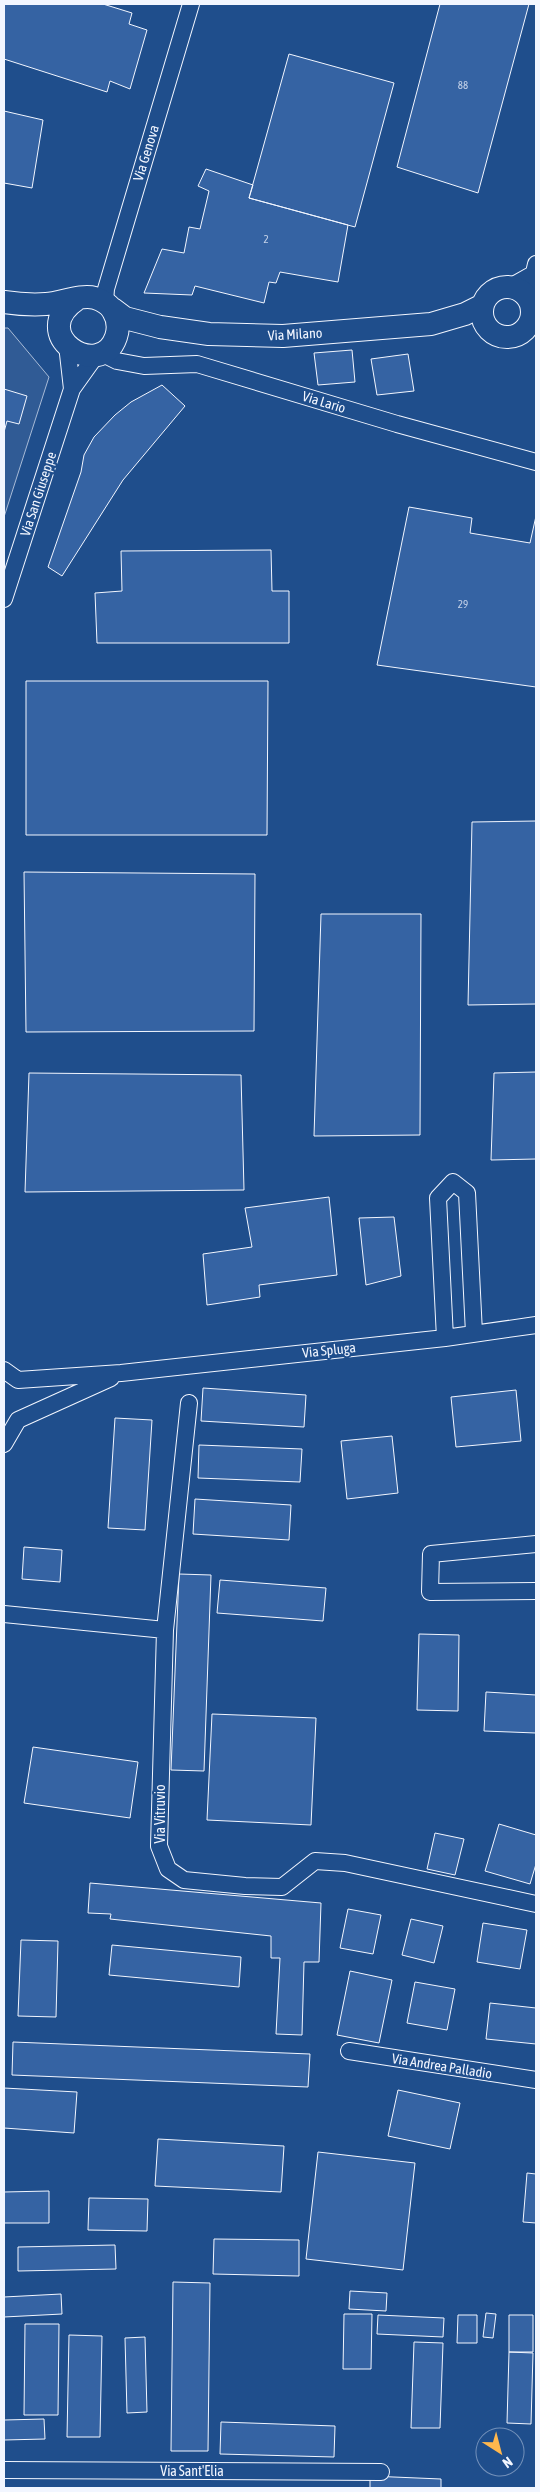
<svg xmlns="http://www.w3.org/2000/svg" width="540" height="2492" viewBox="0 0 540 2492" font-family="'Asap Condensed',sans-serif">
<rect width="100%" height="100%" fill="#1f4e8c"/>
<path fill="#305b95" stroke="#a8bbd7" d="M4,328H8L49,377L4,517Z"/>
<path fill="#3563a3" stroke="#f2f6ff" d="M4,4H103L132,13L129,24L147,30L130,89L110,81L107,92L4,59Z
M440,4H529L478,193L397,167Z
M289,54L394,83L355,227L249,198Z
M4,111L43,120L32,188L4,183Z
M206,169L253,185L249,198L348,225L338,282L280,272L276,283L269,282L264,303L195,286L192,295L144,293L162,249L184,253L189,227L200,229L209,191L198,186Z
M352,350L355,382L318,385L314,353Z
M408,354L414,391L377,395L371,359Z
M162,385L185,406L123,480L62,576L48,567L81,472L84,455L94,437L115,415L131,402Z
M4,389L27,396L19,424L7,421L4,432Z
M409,507L472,518L470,533L530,543L536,516V687L377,665Z
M271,550L272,591H289V643H97L95,593L122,591L121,551Z
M26,681H268L267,835H26Z
M536,821V1004L468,1005L472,822Z
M24,872L255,874L254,1031L26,1032Z
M321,914H421L420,1135L314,1136Z
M536,1072V1159L491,1160L494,1073Z
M29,1073L241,1075L244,1190L25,1192Z
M329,1197L337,1275L259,1285L260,1297L207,1305L203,1254L252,1247L245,1208Z
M394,1217L401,1276L366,1285L359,1218Z
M203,1388L306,1395L304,1427L201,1421Z
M516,1390L521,1441L456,1447L451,1397Z
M115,1418L152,1420L145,1530L108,1528Z
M392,1436L398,1493L347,1499L341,1441Z
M199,1445L302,1449L300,1482L198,1478Z
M195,1499L291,1505L289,1540L193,1534Z
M24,1547L62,1550L60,1582L22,1579Z
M179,1574L211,1575L204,1771L171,1770Z
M220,1580L326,1588L323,1621L217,1613Z
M419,1634L459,1635L458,1711L417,1710Z
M486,1692L536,1695V1733L484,1731Z
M212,1714L316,1718L311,1825L207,1820Z
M33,1747L138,1762L130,1818L24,1803Z
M499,1824L536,1835V1864L530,1884L485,1871Z
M435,1833L464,1839L455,1875L427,1869Z
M90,1883L321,1903L319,1962H304L302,2035L276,2034L280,1958H271V1936L110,1919L111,1914L88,1913Z
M348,1909L381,1915L373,1954L340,1948Z
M411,1919L443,1926L434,1963L402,1955Z
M483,1923L527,1930L520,1969L477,1962Z
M21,1940L58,1941L56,2017L18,2016Z
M112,1945L241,1957L239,1987L109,1975Z
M350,1971L392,1980L379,2043L337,2035Z
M415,1982L455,1989L447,2030L407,2023Z
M490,2003L536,2008V2044L486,2039Z
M13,2042L310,2054L308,2087L12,2075Z
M4,2088L77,2092L74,2133L4,2128Z
M398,2090L460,2103L450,2149L388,2136Z
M158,2139L284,2146L281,2192L155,2186Z
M318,2152L415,2163L403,2270L306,2259Z
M527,2173L536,2174V2223L523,2222Z
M49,2191V2223H4V2192Z
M89,2198L148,2199L147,2231L88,2230Z
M214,2239L299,2240V2276L213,2274Z
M115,2245L116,2269L18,2271V2247Z
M173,2282L210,2283L208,2451H171Z
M350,2291L387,2293L386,2311L349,2309Z
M61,2294L62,2314L4,2317V2297Z
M486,2313L496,2314L493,2338L483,2337Z
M344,2314H372L371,2369H343Z
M378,2315L444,2318L443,2337L377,2334Z
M458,2315H477V2343H457Z
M509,2315H533V2352H509Z
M25,2324H59L58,2415H24Z
M69,2335L102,2336L100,2437H67Z
M145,2337L147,2412L127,2413L125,2338Z
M414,2342L443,2343L440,2428H411Z
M509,2352L533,2353L531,2424L507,2423Z
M44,2419L45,2439L4,2440V2420Z
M221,2422L335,2426L334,2457L220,2454Z
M370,2476L441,2479V2488H370Z"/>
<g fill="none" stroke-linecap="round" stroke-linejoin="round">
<g stroke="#f2f6ff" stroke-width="18">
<path id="minor" d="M510,287L533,274
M528,298L536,264
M105,302L106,289L191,4
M67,345L72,389
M101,353L117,361L144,366L197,364L397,424L536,462
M4,599L72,389L97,354
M445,1338L438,1198L453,1182L467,1193L474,1333
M4,1370L18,1380L121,1373L445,1338L536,1325
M189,1403L165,1630L159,1846L168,1869L184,1880L245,1886L282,1887L315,1861L345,1863L536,1904
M4,1444L18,1420L111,1378
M536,1544L431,1554L430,1592L536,1591
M4,1614L165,1630
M349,2051L536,2080
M4,2470L381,2472"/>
</g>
<g stroke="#f2f6ff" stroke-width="24">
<path id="secondary" d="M482 312a25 25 0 1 1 50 0a25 25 0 1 1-50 0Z
M4,302C18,304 32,305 46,304C61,303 81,294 95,298C102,300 110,305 113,311C118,319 119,328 116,337C100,383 25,334 77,299
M113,309L125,318L160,327L209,334L283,336L431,324L465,314L483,305"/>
</g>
<use href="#minor" stroke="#1f4e8c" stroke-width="16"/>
<use href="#secondary" stroke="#1f4e8c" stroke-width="22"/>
</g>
<g text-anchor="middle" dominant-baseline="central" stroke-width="4" stroke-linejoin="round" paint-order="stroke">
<g font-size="11" fill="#c3d1e8">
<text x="463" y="85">88</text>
<text x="266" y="239">2</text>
<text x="463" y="604">29</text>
</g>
<g font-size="14" fill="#f2f6ff" stroke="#1f4e8c">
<text transform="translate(146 153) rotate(-73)">Via Genova</text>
<text transform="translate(295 334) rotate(-3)">Via Milano</text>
<text transform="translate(324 402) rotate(17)">Via Lario</text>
<text transform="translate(38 494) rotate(-72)">Via San Giuseppe</text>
<text transform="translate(329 1350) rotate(-6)">Via Spluga</text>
<text transform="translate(160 1814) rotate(-90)">Via Vitruvio</text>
<text transform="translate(442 2066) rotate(9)">Via Andrea Palladio</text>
<text x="192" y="2471">Via Sant'Elia</text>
</g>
</g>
<rect width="540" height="2492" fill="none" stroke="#f2f6ff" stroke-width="10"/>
<g transform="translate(500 2452) rotate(144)"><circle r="24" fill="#1f4e8c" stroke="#7391ba"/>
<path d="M0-4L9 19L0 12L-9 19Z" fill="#ffb74d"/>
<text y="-8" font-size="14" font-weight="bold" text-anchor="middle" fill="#f2f6ff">N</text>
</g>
</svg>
